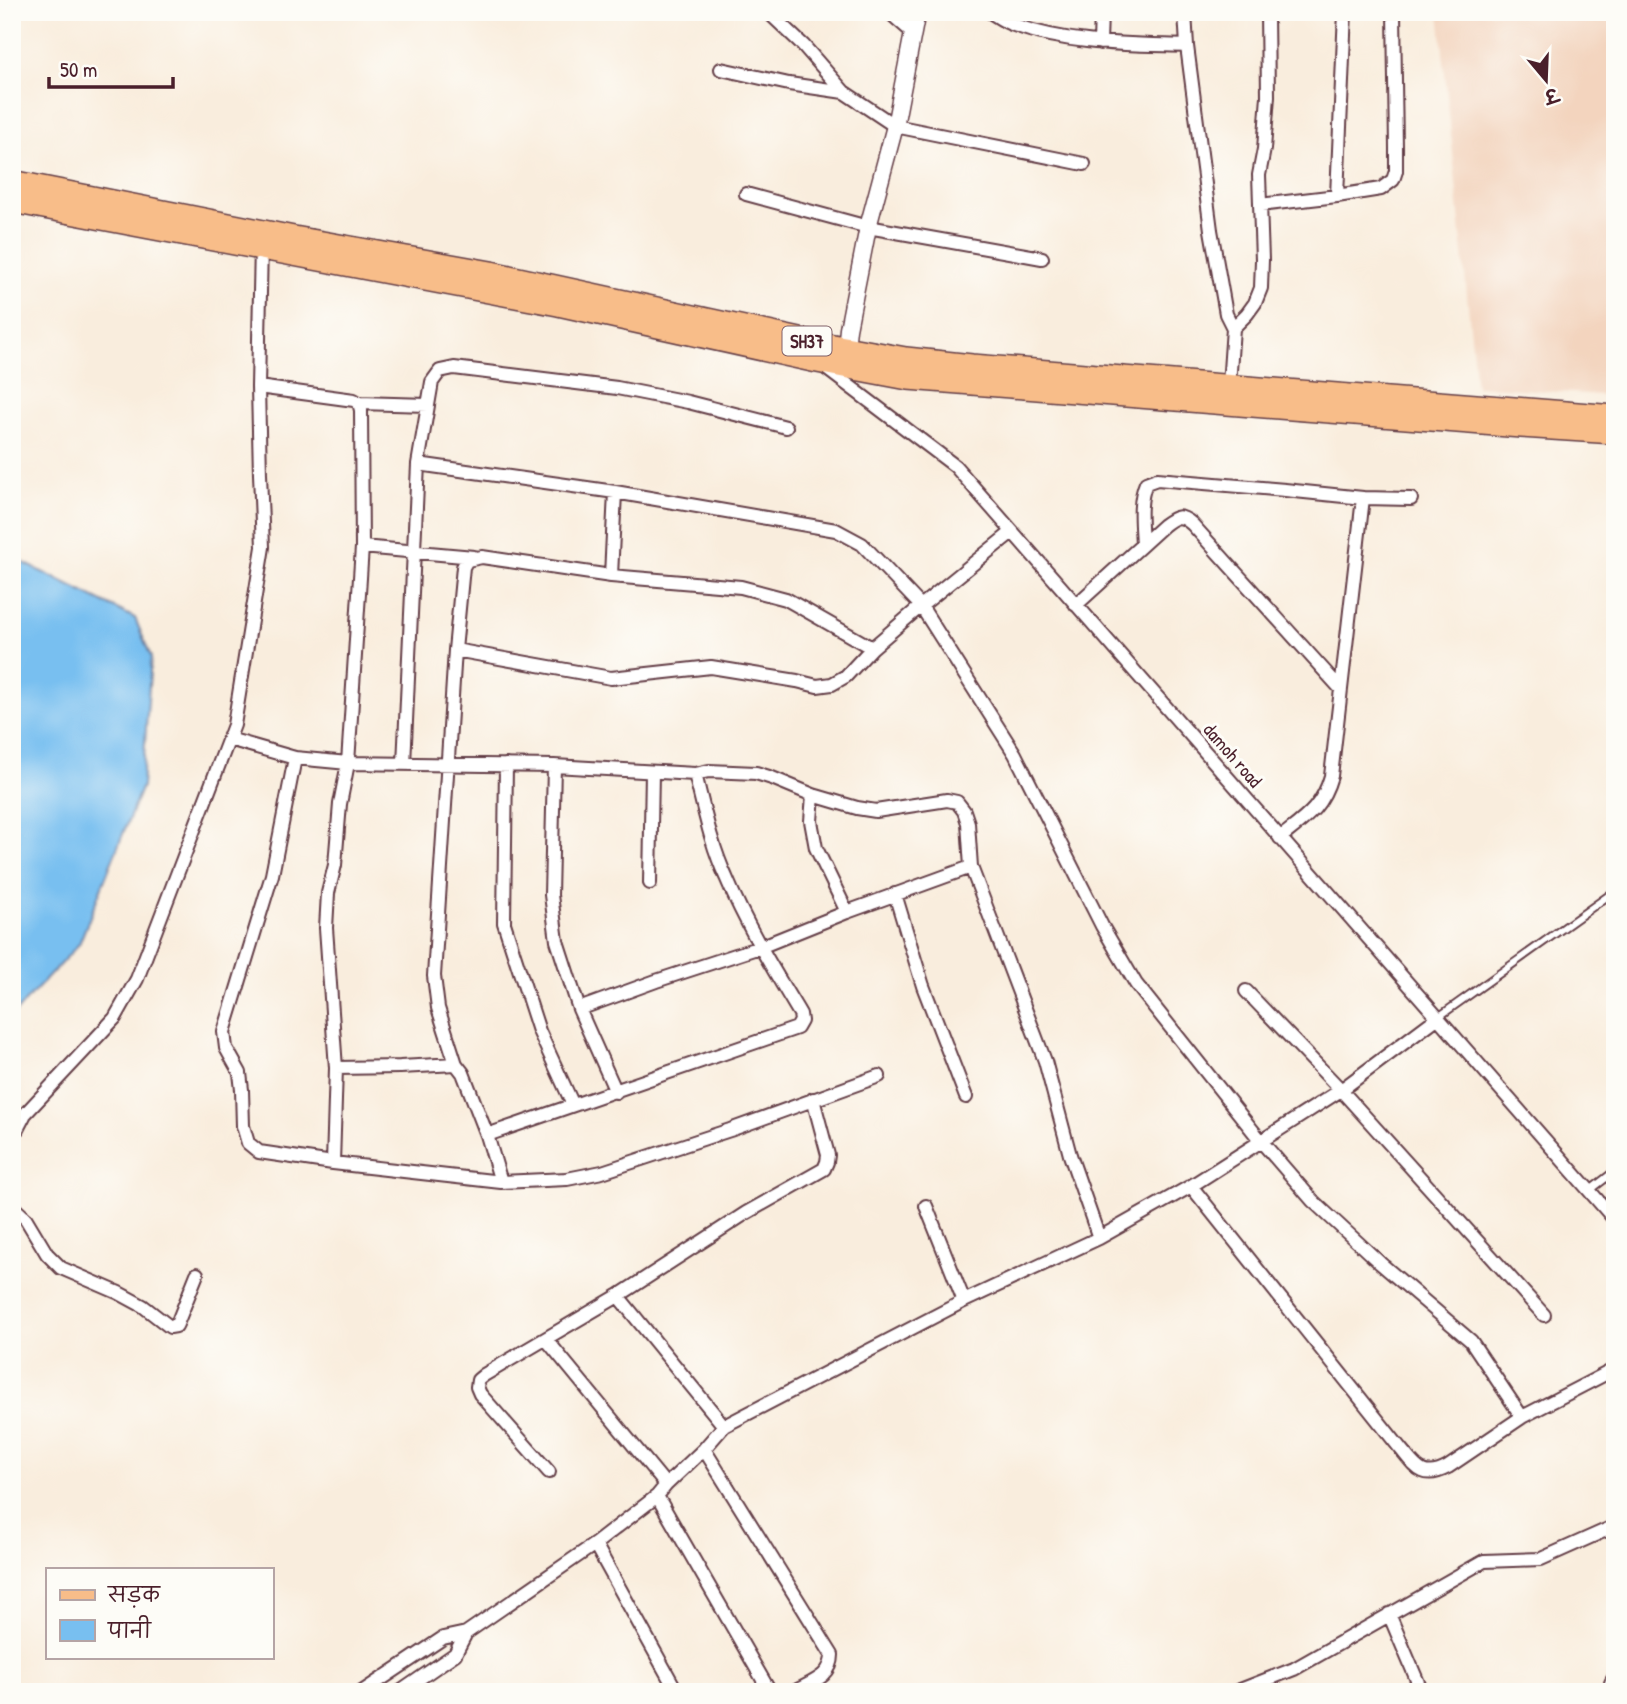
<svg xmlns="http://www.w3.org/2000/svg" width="1627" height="1704" viewBox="0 0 1627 1704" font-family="'Patrick Hand','Playpen Sans Deva',sans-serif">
<rect width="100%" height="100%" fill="#fdfcf7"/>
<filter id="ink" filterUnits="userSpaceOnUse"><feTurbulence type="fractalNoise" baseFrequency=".0143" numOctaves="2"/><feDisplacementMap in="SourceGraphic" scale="14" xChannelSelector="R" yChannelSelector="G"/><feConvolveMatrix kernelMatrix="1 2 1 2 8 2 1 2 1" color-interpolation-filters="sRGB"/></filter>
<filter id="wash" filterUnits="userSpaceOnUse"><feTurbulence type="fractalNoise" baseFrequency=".00686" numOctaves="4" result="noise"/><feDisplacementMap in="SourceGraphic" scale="28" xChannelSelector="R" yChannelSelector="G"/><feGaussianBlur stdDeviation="1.57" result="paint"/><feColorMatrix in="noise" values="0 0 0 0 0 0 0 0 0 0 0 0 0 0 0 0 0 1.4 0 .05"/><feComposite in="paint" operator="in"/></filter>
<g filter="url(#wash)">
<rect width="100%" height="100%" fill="#f9eddd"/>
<path fill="#f3d4be" d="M1439,12H1615V396L1476,386Z"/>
<path fill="#78bff0" stroke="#616f8e" stroke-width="2" d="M12,557L135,618L151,657L142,786L79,944L12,1016Z"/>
</g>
<g filter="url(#ink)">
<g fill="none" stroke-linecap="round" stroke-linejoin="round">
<g stroke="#643e46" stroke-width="10">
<path id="service" d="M1437,1018L1615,891
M1589,1191L1615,1171"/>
</g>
<g stroke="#643e46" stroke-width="16">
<path id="minor" d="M768,12L803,45L844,92L895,126L1084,164
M889,12L913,33
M990,12C998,17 1006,23 1014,25C1070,45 1128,44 1187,46
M1185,12L1187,46L1211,230L1226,314L1233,328L1229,385
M1100,43L1101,12
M721,69L789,84L844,92
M746,194L868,227L1042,258
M1337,196L1345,12
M1260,205L1337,196L1381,189L1393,180L1396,171V148L1394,12
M1233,328L1247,314L1255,303L1261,288L1262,260L1259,175L1264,149L1268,96L1267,12
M823,366L955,466L1615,1220
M258,387L354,400L359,403L361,410L362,547L348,763L340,804L335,865L328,893L326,928L336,1068L333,1163
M359,403L428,405
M418,464L615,492L836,530L862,544L921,606L1015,754L1102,926L1136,984L1261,1141L1313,1201L1380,1263L1471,1341L1522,1417
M1142,544C1141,524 1138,502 1146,483L1157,479L1285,490L1363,498L1411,499
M362,547L474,557
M611,576L615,492
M1076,605L1164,525C1176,516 1180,514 1192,524L1340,688
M455,650L611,678L711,667L797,681L817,686L832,684L846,676L872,648L921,606L1012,532
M229,739L295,758L348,763L554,766L695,774L709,771L756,773L772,778L813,795L857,808L876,811L947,800L957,802L964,811L968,823L971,867L1045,1061L1070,1155L1099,1238
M295,758L272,875L224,1032L226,1048L240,1073L242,1090L243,1126L248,1143L259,1152L333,1163L501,1182L567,1179L602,1172L730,1130L879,1076
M404,764L418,464L432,382L440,371L454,368L617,388L688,402L786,427
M506,765L504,923L539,1031L573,1105
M554,766L551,895L557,941L579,1009L616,1092
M813,795L811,821L816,848L847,912
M1280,838C1305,818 1322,808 1331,776L1363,498
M650,883L652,772
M895,894L923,986L966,1097
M1246,991L1341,1090L1544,1315
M579,1009L656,981L760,947L847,912L971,867
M336,1068L400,1067L456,1064
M487,1135L797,1028L801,1021L800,1014C773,969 746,925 726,877C711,845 704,809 695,774
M12,1139L25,1114L115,1018L137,979L234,725L263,547L260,474L258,387L261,245
M501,1182L487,1135L463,1073L456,1064L438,1008L434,976L455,650L463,567L467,560L482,557L611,576L741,587L786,599L872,648
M1191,1186L1400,1448C1416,1467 1422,1481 1448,1467L1522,1417L1615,1369
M12,1206L26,1219L47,1254L61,1268L119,1293L143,1306L170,1327L176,1326L177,1324L197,1274
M926,1206L964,1301
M618,1296L724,1426
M546,1339L666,1485
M704,1449L832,1655C832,1677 811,1682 794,1692
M549,1472L480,1394L477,1387L478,1380L484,1375L618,1296L746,1213L824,1169L827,1162L828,1155L813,1099
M657,1496L770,1692
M595,1544L677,1692
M1389,1614L1422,1692
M362,1692L443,1638L466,1633L595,1544L657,1496L666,1485L704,1449L724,1426L964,1301L1099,1238L1191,1186L1341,1090L1437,1018
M400,1692L455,1654L466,1633
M1235,1692L1294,1669L1484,1561L1541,1559L1615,1526
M1613,1692L1611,1683L1615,1676"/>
</g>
<g stroke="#643e46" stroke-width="19">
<path id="tertiary" d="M845,358L848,329L868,227L895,126L917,12"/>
</g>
<g stroke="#643e46" stroke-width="24">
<path id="primary" d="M12,181L294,237L491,272L800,339L906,358L972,365L1615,416
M12,202L558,305L817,362L908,379L1521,427L1615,433"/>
</g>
<use href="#service" stroke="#fff" stroke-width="6"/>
<use href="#minor" stroke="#fff" stroke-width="12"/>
<use href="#tertiary" stroke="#fff" stroke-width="16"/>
<use href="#primary" stroke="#f8bd89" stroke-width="21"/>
</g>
</g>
<g text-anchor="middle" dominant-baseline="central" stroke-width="6" stroke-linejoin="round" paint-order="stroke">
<rect fill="#fdfcf7" stroke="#806168" stroke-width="2" x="782.5" y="326.5" width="49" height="29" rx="5"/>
<g font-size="18" font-weight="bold" fill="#4a1f2b">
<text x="807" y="341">SH37</text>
</g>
<g font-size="19" fill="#4a1f2b" stroke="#fdfcf7">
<text transform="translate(1233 755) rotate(49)">damoh road</text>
</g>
</g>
<rect width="1627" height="1704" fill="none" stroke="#fdfcf7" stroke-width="42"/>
<rect x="46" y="1568" width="228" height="91" fill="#fdfcf7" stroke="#b5a4a5" stroke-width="2"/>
<rect x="60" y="1590" width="35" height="10" fill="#f8bd89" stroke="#b5a4a5" stroke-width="2"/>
<text x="108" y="1602" font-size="21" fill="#4a1f2b">सड़क</text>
<rect x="60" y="1620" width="35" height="21" fill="#78bff0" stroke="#b5a4a5" stroke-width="2"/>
<text x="108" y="1638" font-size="21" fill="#4a1f2b">पानी</text>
<g transform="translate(1546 80) rotate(161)" stroke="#fdfcf7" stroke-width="5" paint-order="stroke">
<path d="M0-5L12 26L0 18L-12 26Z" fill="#4a1f2b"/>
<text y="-10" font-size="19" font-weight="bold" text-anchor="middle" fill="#4a1f2b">उ</text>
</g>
<path d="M49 77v10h124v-10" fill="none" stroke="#4a1f2b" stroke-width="3.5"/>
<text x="60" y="77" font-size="21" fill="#4a1f2b" stroke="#fdfcf7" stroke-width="5" paint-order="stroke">50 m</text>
</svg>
